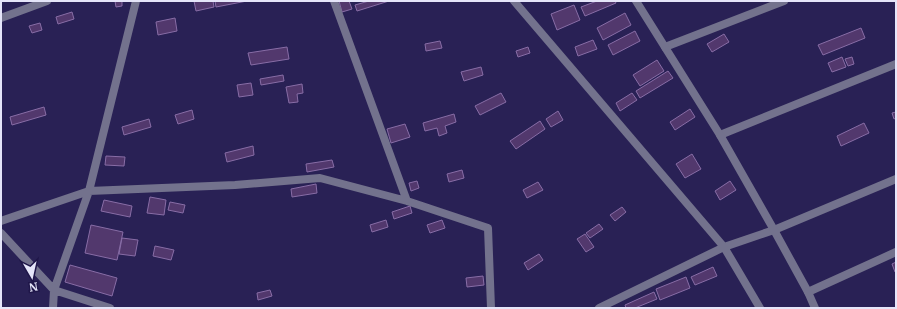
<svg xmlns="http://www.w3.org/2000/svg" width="897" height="309" viewBox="0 0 897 309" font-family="Merriweather,serif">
<rect width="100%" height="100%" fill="#292155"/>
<path fill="#52386d" stroke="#886da6" d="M115,1H122V6L116,7Z
M194,1H213L214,7L196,11Z
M215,1H247L216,7Z
M339,1H349L352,9L342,12Z
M369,1H389L357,11L355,5Z
M597,1H615L616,3L585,16L581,7Z
M574,5L580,20L557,30L551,14Z
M72,12L74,19L58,24L56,17Z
M625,13L631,25L603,40L597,28Z
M175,18L177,31L158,35L156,22Z
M40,23L42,30L32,33L29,26Z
M861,28L865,38L823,55L818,45Z
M635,31L640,41L613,55L608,45Z
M724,34L729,42L712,52L707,44Z
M593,40L597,49L578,56L575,47Z
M440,41L442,48L426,51L425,44Z
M287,47L289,59L251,65L248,53Z
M528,47L530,53L518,57L516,51Z
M842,57L846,67L832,72L828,63Z
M852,57L854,64L848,66L845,59Z
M657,60L664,71L640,86L633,75Z
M481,67L483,75L464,81L461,72Z
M668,71L673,78L640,98L636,91Z
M283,75L284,81L261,85L260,79Z
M251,83L253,95L239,97L237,85Z
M302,84L303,93L297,94L298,102L289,103L286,87Z
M501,93L506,102L480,115L475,106Z
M632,93L637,100L620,111L616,103Z
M44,107L46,115L12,125L10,117Z
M690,109L695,117L675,130L670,122Z
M192,110L194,119L178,124L175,115Z
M558,111L563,120L551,127L546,119Z
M896,112V118L894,119L892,113Z
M454,114L456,122L445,126L447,133L439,136L437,128L425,131L423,123Z
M149,119L151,127L124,135L122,127Z
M540,121L545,129L516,149L510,141Z
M864,123L869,133L841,146L837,136Z
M405,124L410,137L391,143L387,129Z
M253,146L254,155L227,162L225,153Z
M692,154L701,169L685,178L676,164Z
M106,156L125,157L124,166L105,165Z
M332,160L334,167L307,172L306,164Z
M462,170L464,178L449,182L447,174Z
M417,181L419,188L411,191L409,183Z
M730,181L736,190L720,200L715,191Z
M538,182L543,190L527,198L523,190Z
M316,184L317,193L292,197L291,189Z
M150,197L166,200L164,215L147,213Z
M104,200L132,206L130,217L101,211Z
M170,202L185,205L183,213L168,210Z
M410,206L412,213L394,219L392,212Z
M622,207L626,212L615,221L610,215Z
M386,220L388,227L372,232L370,225Z
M442,220L445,228L430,233L427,225Z
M599,224L603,229L590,238L586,233Z
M91,225L123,232L117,260L85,253Z
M585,234L594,247L586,252L577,239Z
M122,238L138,240L135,256L119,254Z
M155,246L174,250L171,260L153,256Z
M539,254L543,260L528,270L524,263Z
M896,262V272H895L892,264Z
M70,265L117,278L112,296L65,282Z
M713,267L717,276L695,285L691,277Z
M483,276L484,285L467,287L466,278Z
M686,277L690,288L660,300L656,289Z
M270,290L272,296L258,300L257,293Z
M654,292L657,299L635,308H626L625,305Z"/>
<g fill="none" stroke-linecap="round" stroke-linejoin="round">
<path stroke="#73728d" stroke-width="8" d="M334,1L407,201
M514,1L724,247L760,308
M1,18L47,1
M665,47L784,1
M720,135L896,64
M1,221L89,191L235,185L320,178L407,201L488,228L491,308
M1,233L54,290L110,308
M808,292L896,252
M53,308L54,290L89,191L136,1
M599,308L724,247L774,230L896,179"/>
<path stroke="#73728d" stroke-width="8" d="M636,1L720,135L774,230L808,292L815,308"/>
</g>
<rect width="897" height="309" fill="none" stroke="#e5e5f9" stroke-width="4"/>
<g transform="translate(32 277) rotate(171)" stroke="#1f1649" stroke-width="3" paint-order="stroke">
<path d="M0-3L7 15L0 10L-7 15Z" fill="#e5e5f9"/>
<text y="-6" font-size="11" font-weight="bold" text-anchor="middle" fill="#e5e5f9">N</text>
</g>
</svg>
